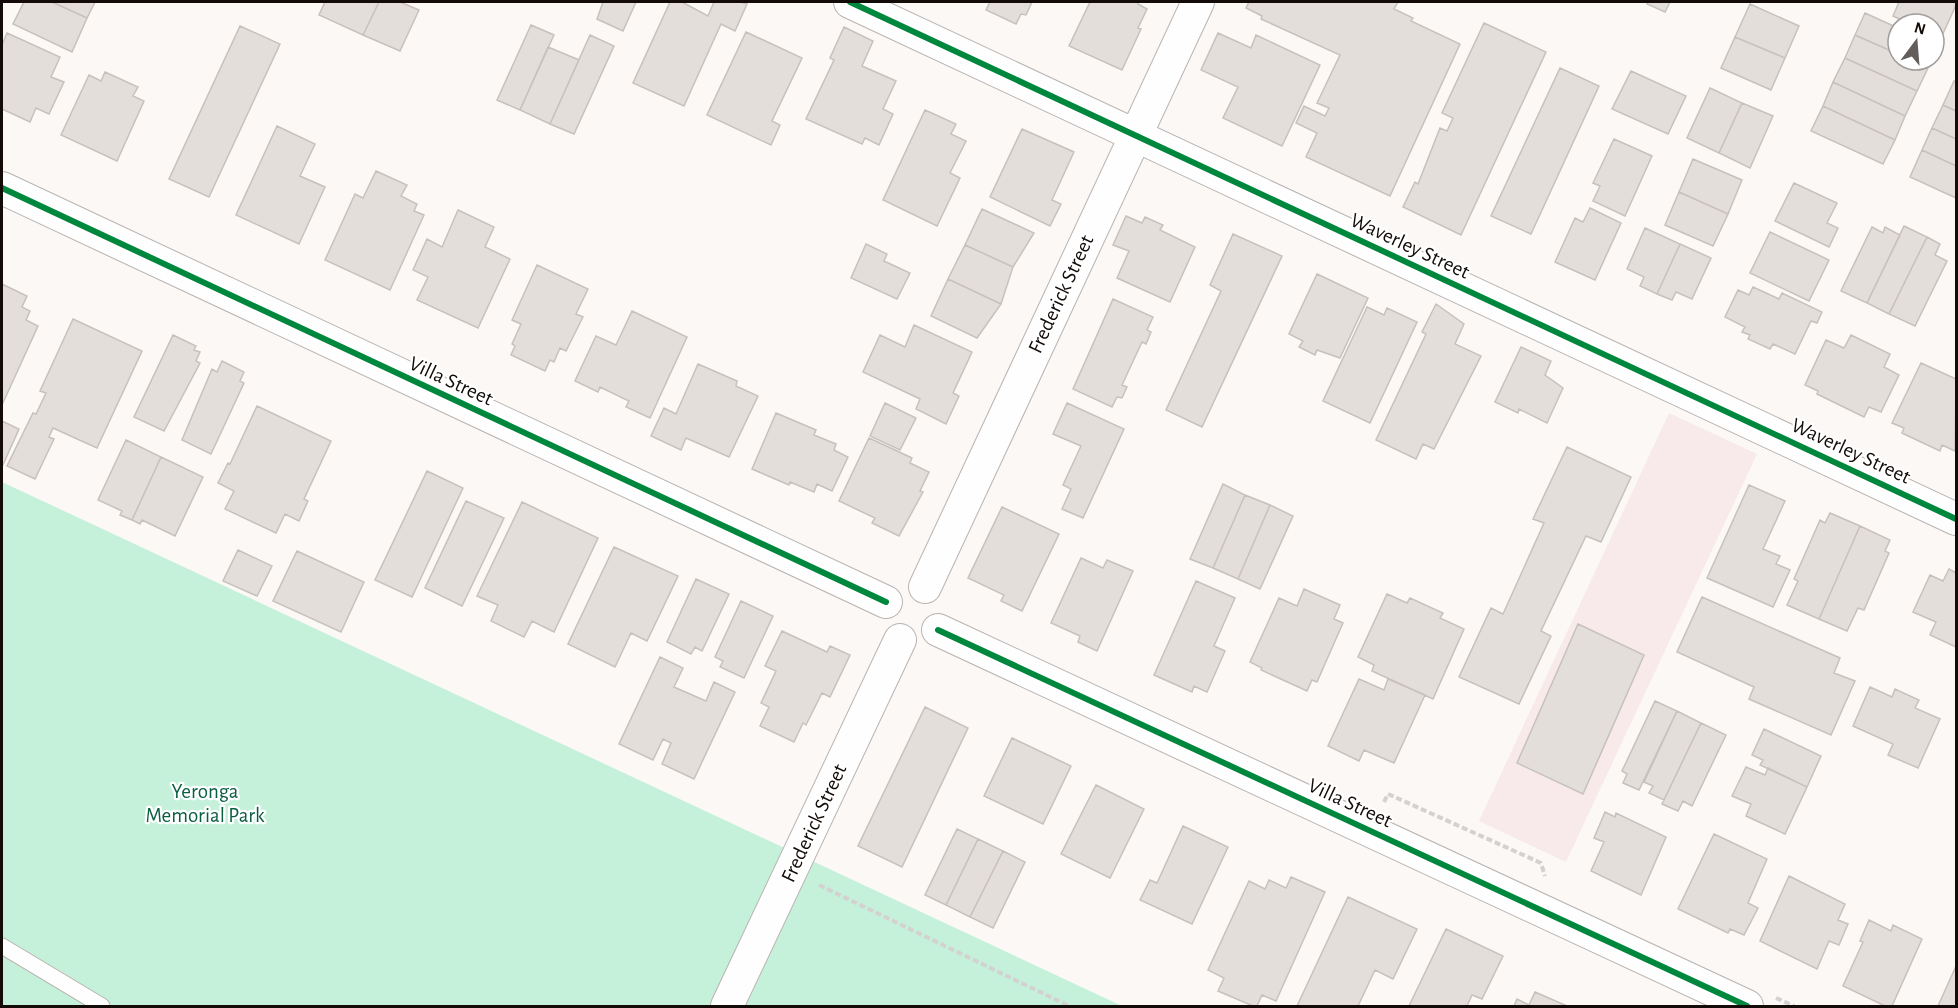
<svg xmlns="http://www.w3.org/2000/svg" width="1958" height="1008" viewBox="0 0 1958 1008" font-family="'Alegreya Sans',sans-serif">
<rect width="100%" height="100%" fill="#fbf8f6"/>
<path fill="#f8eaeb" d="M1669,413L1757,454L1566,862L1479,821Z"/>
<path fill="#c5f0da" d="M2,482L1122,1006H2Z"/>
<path fill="#e4deda" stroke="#c7c1be" stroke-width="1.5" d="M24,2H52L87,18L72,52L13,24Z
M52,2H95L87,18Z
M325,2H379L363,35L319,15Z
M379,2H400L419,10L400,51L363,35Z
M603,2H636L623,31L597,19Z
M670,2H682L708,16L714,2H740L747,4L735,31L721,24L684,106L633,83Z
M990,2H1032L1026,15L1021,14L1016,24L986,10Z
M1090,2H1138V4L1147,9L1138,28L1141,29L1122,70L1069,46Z
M1249,2H1398L1394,9L1413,18L1411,21L1460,44L1390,196L1306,157L1317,133L1296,123L1304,106L1325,116L1329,108L1317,103L1340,55L1261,19L1262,16L1246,8Z
M1648,2H1670L1665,12L1647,4Z
M1899,2H1956V5L1941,38L1934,35V24H1911L1893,16Z
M1750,4L1799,26L1785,58L1735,37Z
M1865,13L1898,28V54L1855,35Z
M1484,23L1546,52L1461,235L1403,207L1415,182L1418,184L1440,128L1447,131L1453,118L1442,113Z
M531,25L554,35L520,110L497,100Z
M240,26L280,44L209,197L169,179Z
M844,27L873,41L862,66L896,81L883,109L893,114L879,145L865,138L862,144L806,119L834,60L830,58Z
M746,32L802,58L772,121L780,125L771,145L707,115Z
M7,33L60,57L51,77L64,82L49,114L36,108L30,122L2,109V45Z
M1218,33L1251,48L1256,35L1320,65L1282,146L1223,118L1238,87L1201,70Z
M590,35L614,46L574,134L550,124Z
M1855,35L1898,54V60H1910L1928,68L1917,91L1845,58Z
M1735,37L1785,58L1771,90L1721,68Z
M548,47L579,60L550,124L520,110Z
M1845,58L1917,91L1905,116L1833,82Z
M1560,68L1599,86L1531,234L1491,216Z
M1631,71L1686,96L1668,134L1612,109Z
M105,72L138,87L133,96L144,101L117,161L61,135L89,75L101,81Z
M1954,81L1956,82V111L1943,105Z
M1833,82L1905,116L1895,140L1823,106Z
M1710,88L1742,103L1719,153L1687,138Z
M1742,103L1773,116L1750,168L1719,153Z
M1943,105L1956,111V139L1932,128Z
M1823,106L1895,140L1883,164L1811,131Z
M925,110L956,124L951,134L966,141L950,173L960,178L937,226L883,200Z
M277,126L315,144L300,176L325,187L299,244L236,215Z
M1932,128L1956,139V166L1922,150Z
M1022,129L1074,152L1052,200L1061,204L1050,226L990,197Z
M1614,139L1652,156L1625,216L1593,201L1600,186L1593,183Z
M1922,150L1956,166V198L1910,177Z
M1693,159L1742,180L1728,214L1679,192Z
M376,171L407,185L401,196L417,204L414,211L424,215L390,290L325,260L355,194L363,198Z
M1794,183L1837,203L1827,223L1838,228L1829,247L1775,221Z
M1679,192L1728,214L1713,246L1665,225Z
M1590,208L1621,223L1595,280L1555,262L1575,218L1583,222Z
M982,209L1034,233L1013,267L965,245Z
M458,210L494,227L485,247L510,259L478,328L417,300L428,277L413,270L427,239L442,247Z
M1126,216L1142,223L1145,217L1163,225L1160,230L1195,247L1170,302L1117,278L1129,251L1113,245Z
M1904,226L1927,237L1889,314L1867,303Z
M1872,227L1883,233L1885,227L1900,235L1867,303L1841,291Z
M1645,228L1680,244L1657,294L1640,286L1644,277L1627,269Z
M1770,232L1829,260L1809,301L1750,273Z
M1233,234L1282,256L1202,427L1166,410L1221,291L1210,285Z
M1927,237L1940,244L1935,255L1947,261L1915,326L1889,314Z
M866,244L887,254L884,261L910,273L897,299L851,278Z
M1680,244L1711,258L1692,299L1676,292L1672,300L1657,294Z
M965,245L1013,267L1001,304L948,279Z
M537,265L588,289L576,314L583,317L566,351L560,348L554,362L550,360L545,371L511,355L515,346L512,344L521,324L512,320Z
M1317,274L1368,298L1340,358L1317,350L1315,355L1299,347L1303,341L1289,334Z
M948,279L1001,304L977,338L931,316Z
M2,284L27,296L22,307L30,311L26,320L38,326L2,405Z
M1753,287L1779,299L1782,293L1822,312L1817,323L1811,321L1795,354L1773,344L1770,349L1748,339L1750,335L1742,332L1745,327L1725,317L1738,290L1749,295Z
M1113,299L1153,317L1147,330L1151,332L1146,344L1142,342L1122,385L1127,387L1122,398L1117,397L1112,407L1073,389Z
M1436,304L1464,324L1455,344L1481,356L1434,449L1423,444L1416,459L1376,440L1426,334L1422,332Z
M1367,307L1384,315L1387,308L1417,322L1370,423L1323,401Z
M632,311L687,337L650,418L626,407L629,401L600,387L598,392L575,381L596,336L616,345Z
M73,319L142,351L97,448L53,428L49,437L54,439L35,479L7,466L33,413L36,414L46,393L40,391Z
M914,325L972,352L953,393L959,396L946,424L916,409L920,399L863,372L880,335L905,347Z
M173,335L196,346L194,350L200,352L196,361L200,363L164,431L134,417Z
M1851,335L1890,354L1884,367L1899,375L1881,412L1869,407L1864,417L1817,394L1818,391L1805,385L1826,340L1844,348Z
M1521,347L1551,361L1545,375L1563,388L1547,423L1519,409L1518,413L1495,402Z
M222,361L244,372L240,381L244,383L211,454L182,440L212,369L217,372Z
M1921,363L1956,379L1955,451L1942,445L1940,451L1902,433L1904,428L1892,423Z
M698,364L737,381L736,386L758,396L729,457L686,438L681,450L651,436L664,408L676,414Z
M885,403L916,418L900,450L870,436Z
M1067,403L1124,429L1083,518L1062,509L1071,489L1063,485L1081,446L1053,434Z
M257,406L331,441L304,499L308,501L299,521L285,514L276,533L225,509L234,491L218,483L228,463L230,464Z
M776,413L816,430L814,435L836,444L834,450L848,457L832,491L817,484L814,492L790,482L789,485L752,469Z
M2,421L19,429L2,467Z
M869,438L912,458L910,463L929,472L920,491L923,492L899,536L872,523L875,518L839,501Z
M126,440L161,457L132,520L120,515L122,511L98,500Z
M1567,447L1631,477L1601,542L1586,536L1541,631L1551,636L1519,704L1459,677L1491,608L1503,614L1544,523L1533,519Z
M161,457L203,477L175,536L142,520L140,524L132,520Z
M427,471L463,488L412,597L375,580Z
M1223,484L1245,495L1213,568L1190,559Z
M1749,485L1785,501L1763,549L1780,556L1776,564L1790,570L1773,607L1707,578Z
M1245,495L1270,505L1238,579L1213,568Z
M466,501L504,518L462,606L425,588Z
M522,502L598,538L554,632L532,621L524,637L491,621L498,605L477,596Z
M1270,505L1293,516L1260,589L1238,579Z
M1002,507L1059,534L1022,611L1001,601L1004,595L968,578Z
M1830,513L1860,526L1819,619L1787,605L1798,581L1794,579L1820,520L1825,523Z
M1860,526L1890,540L1885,551L1889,553L1864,610L1858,608L1847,631L1819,619Z
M614,547L678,576L647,641L631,633L615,667L568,644Z
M238,550L272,566L257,596L223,581Z
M297,551L364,582L341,632L273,601Z
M1081,558L1103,568L1107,560L1133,571L1097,651L1078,642L1080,636L1051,623Z
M1949,569L1956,573V647L1930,635L1936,622L1913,612L1930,575L1943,581Z
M696,579L729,594L702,651L695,647L691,654L667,642Z
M1196,581L1235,598L1214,646L1225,651L1207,692L1194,686L1192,692L1154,675Z
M1304,589L1340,605L1334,619L1343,623L1317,682L1312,680L1307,691L1261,670L1262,668L1250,662L1279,598L1297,606Z
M1387,594L1407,603L1410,598L1443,613L1440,618L1464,629L1433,699L1372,671L1374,665L1358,657Z
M1702,597L1840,658L1834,673L1855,681L1831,735L1749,699L1754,687L1677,652Z
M741,601L773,616L744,678L720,667L723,661L715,657Z
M1578,624L1644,655L1583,794L1517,763Z
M782,631L827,652L830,646L850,655L830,697L822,693L806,725L803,723L794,742L760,726L769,707L761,703L776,671L765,666Z
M660,657L683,668L674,687L706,701L714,682L735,692L694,779L662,764L671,743L663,739L653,760L619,744Z
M1359,679L1384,690L1388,679L1425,695L1394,763L1364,750L1359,761L1328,746Z
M1870,687L1892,697L1895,689L1919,700L1915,708L1940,719L1918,768L1888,755L1893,744L1853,726Z
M1655,701L1677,711L1639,790L1623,783L1627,774L1622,771Z
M925,707L968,728L902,867L858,846Z
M1677,711L1701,723L1664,800L1649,793L1653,786L1644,782Z
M1701,723L1726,735L1692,806L1683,801L1678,811L1662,804Z
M1764,729L1821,756L1807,787L1760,765L1763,760L1752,755Z
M1012,738L1071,766L1043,824L984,796Z
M1746,767L1765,775L1768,768L1807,787L1785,834L1746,816L1751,804L1732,796Z
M1096,785L1144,809L1110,878L1061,854Z
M1605,812L1615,817L1616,813L1666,837L1641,895L1591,871L1604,842L1594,838Z
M1183,826L1228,847L1192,924L1140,900L1150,880L1157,883Z
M957,829L978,839L946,905L925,895Z
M1714,834L1767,859L1748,903L1758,908L1744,935L1730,929L1728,933L1678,909Z
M978,839L1003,851L970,917L946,905Z
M1003,851L1025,862L993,928L970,917Z
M1789,876L1845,904L1838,920L1848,924L1839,945L1829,941L1817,969L1760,941Z
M1291,877L1325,892L1276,1001L1262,995L1257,1006H1253L1218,991L1224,978L1208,970L1249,881L1265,889L1269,880L1286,888Z
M1348,897L1417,929L1393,979L1375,970L1358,1006H1297Z
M1869,920L1891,931L1893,925L1922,939L1892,1006H1885L1843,986L1863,942L1860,941Z
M1446,929L1503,956L1482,999L1472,995L1467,1006H1409Z
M1956,966V1006H1938Z
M1535,992L1567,1006H1514L1517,999L1529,1005Z"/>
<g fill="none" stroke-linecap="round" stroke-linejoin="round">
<g stroke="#b9b3b0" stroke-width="17">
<path id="lane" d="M2,946L102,1006"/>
</g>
<g stroke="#b9b3b0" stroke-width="34">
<path id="street" d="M850,2L1956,519
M2,188L886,602
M925,587L1198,2
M938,630L1747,1006
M727,1006L900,640"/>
</g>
<path stroke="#d3d2d1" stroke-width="4" stroke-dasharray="6 3" stroke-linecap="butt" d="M1384,802L1388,794L1541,863L1545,876
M819,885L1069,1006
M1776,998L1794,1006"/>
<use href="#lane" stroke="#fefefe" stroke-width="15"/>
<use href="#street" stroke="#fefefe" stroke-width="32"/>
<g stroke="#fff" stroke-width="10">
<path id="cycleway" d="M850,2L1956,519
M2,188L886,602
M938,630L1747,1006"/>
</g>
<use href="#cycleway" stroke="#00873e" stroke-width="6"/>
</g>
<g text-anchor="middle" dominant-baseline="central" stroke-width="4.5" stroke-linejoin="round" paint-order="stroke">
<g font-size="21" fill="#120b07" stroke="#fff">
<text transform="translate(1410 246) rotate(25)">Waverley Street</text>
<text transform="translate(1061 294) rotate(-65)">Frederick Street</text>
<text transform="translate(451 381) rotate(25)">Villa Street</text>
<text transform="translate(1851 451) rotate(25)">Waverley Street</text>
<text transform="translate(1350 803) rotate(25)">Villa Street</text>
<text transform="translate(814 823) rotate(-65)">Frederick Street</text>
</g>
<g font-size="21" fill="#0b5e42" stroke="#fff">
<text x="205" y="791">Yeronga<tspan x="205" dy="24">Memorial Park</tspan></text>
</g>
</g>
<rect width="1958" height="1008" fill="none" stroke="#120b07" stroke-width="6"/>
<g transform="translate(1916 42) rotate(16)"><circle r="28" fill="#ffffff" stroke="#a09d9c" stroke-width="1.5"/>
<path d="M0-4.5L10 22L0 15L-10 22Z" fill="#645e5b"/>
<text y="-9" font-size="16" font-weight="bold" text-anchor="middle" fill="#120b07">N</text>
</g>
</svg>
